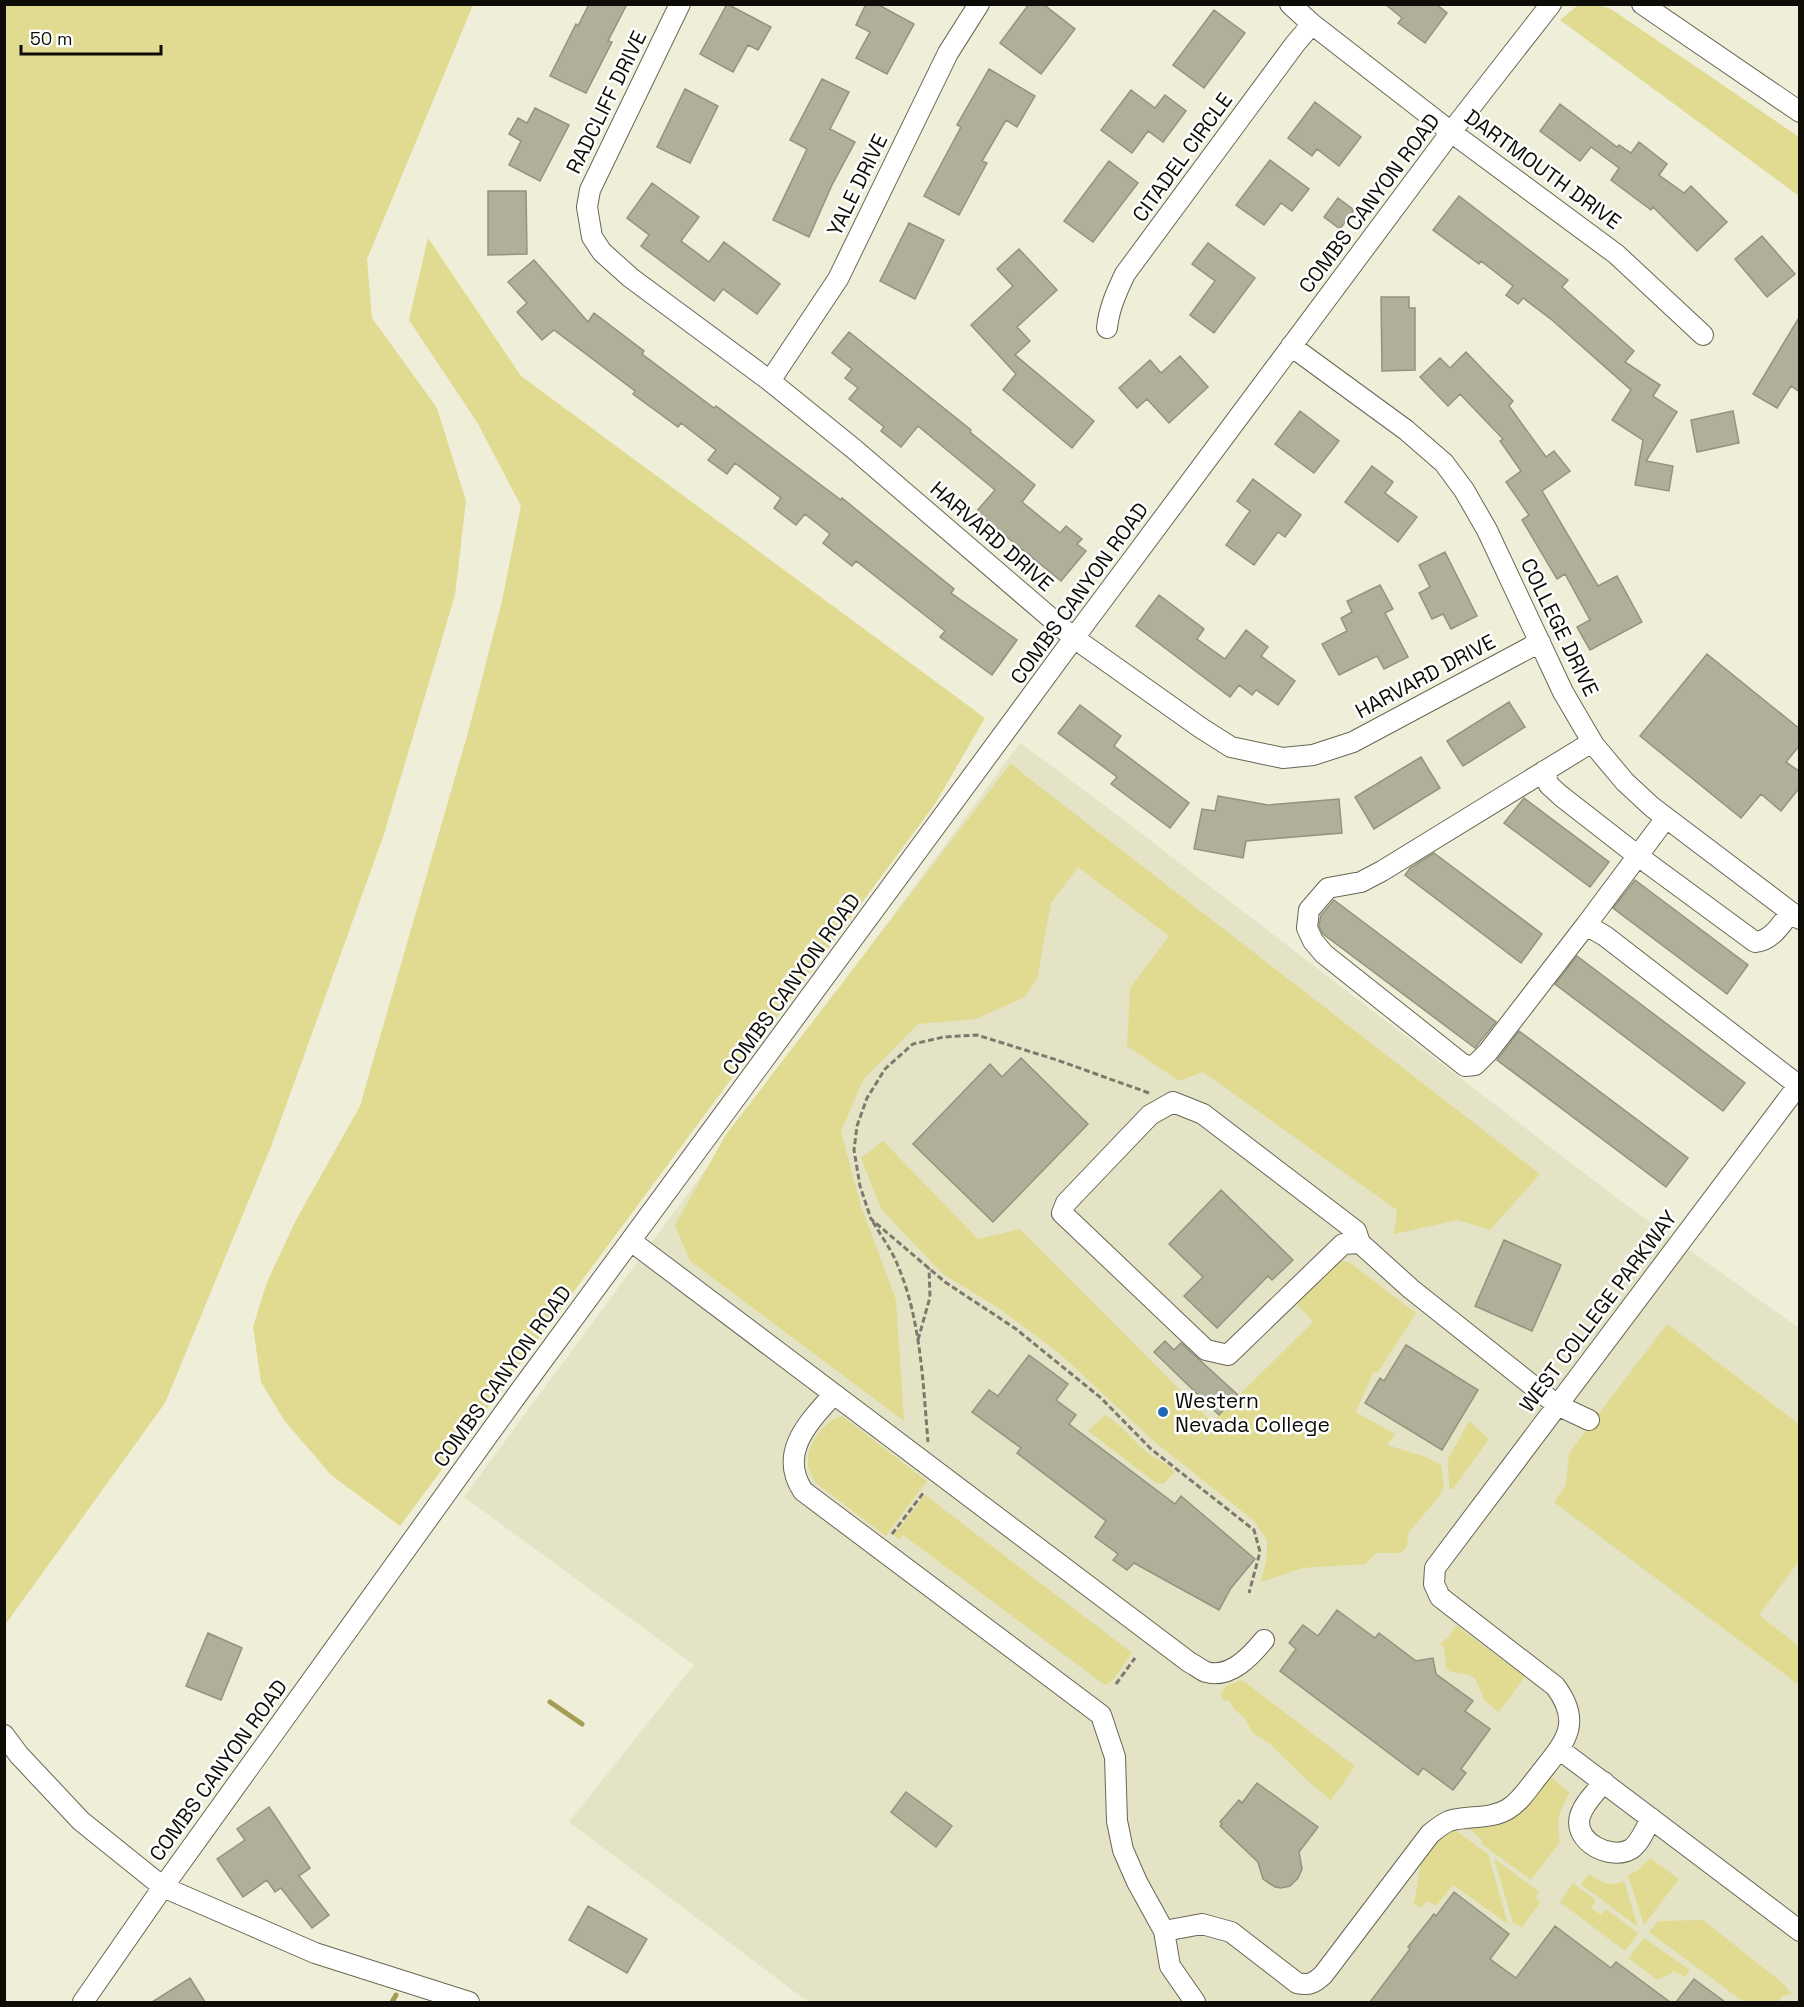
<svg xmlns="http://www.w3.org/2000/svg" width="1804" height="2007" viewBox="0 0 1804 2007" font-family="'Space Grotesk',sans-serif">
<rect width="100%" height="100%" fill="#efeed8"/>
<path fill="#e4e3c6" d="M1020,743L1104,805L1622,1202L1799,1328V2002H808L569,1822L694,1665L464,1497Z"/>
<path fill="#e0db90" d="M5,4L473,5L367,259L372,318L437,408L466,501L455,595L383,837L272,1144L165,1403L5,1625Z
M1578,5H1599L1611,9L1799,137V196L1560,20Z
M428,238L521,376L985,718L935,804L400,1526L331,1475L284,1420L261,1382L253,1327L267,1282L296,1220L360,1106L469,729L502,601L521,506L477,422L409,320Z
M1011,763L1022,773L1540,1174L1490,1230L1458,1220L1394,1234L1397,1210L1203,1072L1179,1081L1127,1046L1130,988L1169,936L1078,867L1051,903L1037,979L1025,997L976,1019L918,1024L863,1080L841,1132L861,1206L896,1300L904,1421L690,1261L675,1225L725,1136Z
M883,1141L978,1239L1020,1229L1212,1422L1313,1322L1297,1304L1341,1261L1349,1262L1416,1313L1378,1372L1373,1373L1356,1412L1395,1434L1387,1445L1426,1457L1441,1465L1444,1486L1439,1497L1408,1533L1407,1547L1401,1553H1376L1365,1564L1302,1568L1261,1582L1267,1556V1540L1253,1520L1156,1443L1059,1353L997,1307L943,1274L881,1209L861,1158Z
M1667,1324L1799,1424V1561L1759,1615L1799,1646V1685L1554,1502L1566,1485L1569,1453Z
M1105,1415C1122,1425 1133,1441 1148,1453C1157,1460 1168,1463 1175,1472L1163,1484L1156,1483L1088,1431Z
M842,1416L927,1481L886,1536L816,1483C812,1475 807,1469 808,1460C808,1442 825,1420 842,1416Z
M1469,1421L1489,1439L1453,1489H1449L1448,1459Z
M925,1495L1132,1653L1113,1680L1105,1685L903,1535L899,1539L894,1535Z
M1456,1625L1524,1676V1678L1499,1712L1485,1701L1475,1678L1469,1675L1451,1672L1446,1668L1444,1648L1440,1643L1448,1638Z
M1242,1680L1355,1766L1331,1800L1308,1781L1270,1744L1253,1733L1244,1717L1236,1711L1229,1701L1222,1699L1221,1693L1226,1686Z
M1550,1776L1570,1793C1559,1809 1556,1823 1560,1842L1531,1880L1482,1844L1481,1839L1469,1829C1519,1823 1522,1814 1550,1776Z
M1453,1831H1456L1488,1854L1508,1924L1453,1885L1436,1906L1427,1901L1421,1908L1413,1903L1415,1898L1421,1863L1441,1838Z
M1494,1858L1539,1892L1536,1897L1540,1903L1522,1927L1513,1923Z
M1650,1858L1679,1879L1644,1925L1628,1875L1637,1871Z
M1589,1874C1603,1883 1608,1887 1624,1881L1638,1927L1581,1884Z
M1573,1883L1596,1900L1591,1908L1601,1915L1606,1909L1638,1933L1625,1951L1560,1902Z
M1703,1920L1785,1985L1791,1994L1782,1996L1778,2002H1744L1649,1932L1658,1921Z
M1644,1938L1690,1970L1685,1977L1674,1971L1665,1977L1656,1979L1629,1958Z"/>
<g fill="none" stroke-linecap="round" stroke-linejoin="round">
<path stroke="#a49e55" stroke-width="5" d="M550,1702L582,1724
M392,2002L396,1995"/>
</g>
<path fill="#b0af9a" stroke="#94937f" stroke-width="1.5" d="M589,4H627L608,41L612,42L586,93L550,76L576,24L578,26Z
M727,4L771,27L758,50L748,45L733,72L700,54Z
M866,4H877L914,24L887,74L856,58L870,32L856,25Z
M1029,4H1043L1075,29L1041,74L1000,43Z
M1385,4H1436L1447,13L1425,43L1398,23L1402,18Z
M1214,10L1245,33L1204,88L1173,65Z
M989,69L1035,96L1017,127L1006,120L982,161L987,163L959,215L924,196L961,127L957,125Z
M822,79L849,92L830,129L855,142L832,185L809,237L773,220L807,149L790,140Z
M685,89L718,106L690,163L657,147Z
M1131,90L1155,108L1165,95L1186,111L1163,142L1148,131L1132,153L1101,130Z
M1315,102L1361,137L1339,166L1317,149L1312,156L1288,138Z
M1560,104L1617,147L1619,145L1631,153L1639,142L1667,164L1659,175L1684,193L1691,186L1727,222L1697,251L1653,207L1651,210L1611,180L1619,168L1591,147L1580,161L1540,131Z
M535,108L569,125L540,181L509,165L521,141L509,134L518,118L527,123Z
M1270,160L1309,189L1292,211L1281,203L1264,225L1236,205Z
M1109,161L1138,183L1093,242L1064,221Z
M652,183L699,217L681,241L709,262L724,242L780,284L757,314L723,289L714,301L641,246L649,235L627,218Z
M488,191H526L527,254L488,255Z
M1459,196L1568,280L1562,287L1634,351L1625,362L1660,385L1653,396L1677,412L1646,461L1673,466L1669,491L1635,485L1643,440L1612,420L1631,390L1552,320L1523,298L1518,304L1506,295L1513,286L1481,261L1479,264L1433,230Z
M1338,198L1354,210L1340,229L1324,217Z
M909,223L944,240L915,299L880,281Z
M1762,236L1795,274L1767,297L1735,259Z
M1208,243L1255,278L1214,333L1190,315L1215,281L1192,264Z
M1019,249L1057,290L1017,327L1030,341L1015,355L1094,421L1072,448L1003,390L1016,374L971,325L1013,286L997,269Z
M534,260L588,322L594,313L644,351L642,354L714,408L716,406L841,500L842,498L954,589L951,593L1017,640L992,675L940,637L945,631L856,561L852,566L823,543L830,534L805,514L796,525L774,508L781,498L735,463L727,474L708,460L716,450L681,423L678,427L633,394L635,391L554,330L542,340L517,312L527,303L508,282Z
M1381,297H1409V308H1415V370L1382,371Z
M1800,316V392L1791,386L1777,408L1753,394Z
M849,332L971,430L970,432L1035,485L1022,502L1060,533L1066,526L1082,539L1077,544L1086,551L1061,581L976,512L995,490L918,426L901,447L881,431L884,427L849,399L858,388L845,378L852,369L832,353Z
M1466,352L1513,401L1509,406L1546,457L1554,451L1570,471L1542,491L1598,586L1617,576L1642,622L1590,650L1577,627L1590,620L1565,574L1557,579L1522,520L1529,515L1506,482L1521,471L1500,441L1503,439L1460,394L1448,406L1420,377L1440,358L1450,368Z
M1180,356L1208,387L1169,423L1147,399L1137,408L1119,388L1150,360L1161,373Z
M1300,411L1339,441L1314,473L1275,444Z
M1733,411L1739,443L1697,452L1691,420Z
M1372,466L1393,482L1385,493L1417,517L1398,542L1345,502Z
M1253,479L1301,515L1285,537L1278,532L1254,565L1226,545L1250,511L1237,501Z
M1445,552L1477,616L1451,629L1443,614L1432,619L1419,593L1430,587L1419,565Z
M1380,585L1393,609L1385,613L1408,657L1384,669L1377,656L1339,675L1322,644L1347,631L1341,618L1352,612L1347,601Z
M1159,595L1204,629L1197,639L1225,659L1246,630L1268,647L1261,656L1295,681L1278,705L1256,690L1252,695L1239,685L1230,697L1136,626Z
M1707,654L1800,729V745L1786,762L1800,772V787L1781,811L1761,794L1741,818L1640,736Z
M1509,702L1525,727L1463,766L1447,741Z
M1080,705L1121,736L1114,746L1189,803L1170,828L1111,784L1117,777L1058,733Z
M1421,757L1440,788L1374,829L1355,797Z
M1218,796L1268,805L1339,799L1342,833L1246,841L1243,858L1194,849L1202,809L1215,811Z
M1524,798L1609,862L1590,887L1504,823Z
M1434,853L1542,934L1521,963L1405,875L1410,868Z
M1635,880L1748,965L1727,994L1613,908Z
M1334,900L1496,1022L1475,1048L1323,934L1319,926L1321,915Z
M1577,956L1745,1083L1723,1111L1555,984Z
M1519,1031L1688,1158L1666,1187L1497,1060Z
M1021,1058L1088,1124L993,1222L913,1144L990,1064L1002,1077Z
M1221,1190L1293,1260L1272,1280L1268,1276L1217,1328L1184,1296L1203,1277L1169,1244Z
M1504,1240L1561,1265L1532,1331L1475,1306Z
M1165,1341L1174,1350L1181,1343L1238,1395L1219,1415L1154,1352Z
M1406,1345L1478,1390L1442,1450L1365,1403L1380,1378L1384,1381Z
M1029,1355L1068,1384L1056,1400L1076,1415L1069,1424L1175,1504L1181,1496L1255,1559L1231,1588L1219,1610L1134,1563L1127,1570L1113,1560L1118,1554L1095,1537L1106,1521L1017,1453L1021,1448L972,1412L989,1390L998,1396Z
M1337,1610L1375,1638L1379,1633L1416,1661L1433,1658L1436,1674L1473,1701L1465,1711L1490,1729L1461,1769L1466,1773L1453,1790L1423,1768L1418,1775L1280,1671L1296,1649L1289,1643L1303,1625L1318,1636Z
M208,1633L242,1648L221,1700L186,1686Z
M1257,1783L1318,1827L1299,1852L1302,1869L1298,1878L1290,1886L1281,1888L1275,1887L1263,1879L1258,1862L1220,1826L1222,1824L1220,1822L1239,1800L1242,1803Z
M906,1792L952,1826L936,1847L891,1812Z
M269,1807L310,1868L299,1876L329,1915L312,1928L281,1888L275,1892L267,1880L243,1897L217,1859L245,1840L237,1829Z
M1454,1892L1509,1934L1490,1959L1516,1978L1555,1926L1611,1968L1616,1962L1670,2002H1370L1410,1949L1408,1947L1434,1914L1436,1916Z
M588,1906L647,1939L627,1973L569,1940Z
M190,1978L205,2002H152Z
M1694,1979L1725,2002H1676Z"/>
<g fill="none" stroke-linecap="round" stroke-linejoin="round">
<g stroke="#686754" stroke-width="22">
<path id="minor" d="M680,4L590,190L587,207L592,237L602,252L631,278L770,381L854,449L1074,638L1201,728L1231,747L1283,758L1313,755L1353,742L1540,642
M1290,4L1312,24L1451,132L1616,254L1703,335
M1642,4L1800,112
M1107,328C1109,308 1117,291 1125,274L1295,44L1312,24
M1291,346L1406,430L1444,463L1464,490L1487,530L1563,692L1594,745L1625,782L1652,807L1800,919
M770,381L838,279L948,53L979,4
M1592,742L1382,871L1361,882L1328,888L1309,910L1307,928L1313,941L1324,954L1465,1066L1475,1065L1488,1052L1586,925L1605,936L1798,1085
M1544,771L1549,785L1561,796L1638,856L1755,942C1772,941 1781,924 1791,912
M1586,925L1666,818
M631,1241L1189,1662C1195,1665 1201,1670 1206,1672C1230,1679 1251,1656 1264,1640
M1360,1243L1343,1244L1228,1355L1206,1350L1062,1213L1066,1203L1150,1115L1173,1102L1203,1114L1356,1231L1360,1243L1411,1289L1557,1405L1589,1420
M833,1395C808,1423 778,1453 803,1491L1101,1715L1115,1757L1117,1821L1123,1850L1137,1882L1164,1931L1202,1924L1231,1932L1297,1983C1309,1986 1314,1983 1323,1975L1430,1834C1436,1829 1442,1824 1449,1821C1468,1815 1490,1820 1508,1809C1521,1801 1530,1786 1539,1775C1564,1743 1584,1724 1555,1686L1440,1597L1434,1584L1435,1568L1800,1083
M4,1735L19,1755L81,1821L163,1887L315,1953L469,2002
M1559,1749L1800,1931
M1604,1782C1595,1793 1584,1803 1580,1816C1573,1842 1611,1861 1631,1849C1640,1843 1646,1828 1651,1818
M1164,1931L1170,1966L1195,2002
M83,2002L163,1887L517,1395L1074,638L1451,132L1551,4"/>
</g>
<path stroke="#7b7a6c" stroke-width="3" stroke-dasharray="6 3" stroke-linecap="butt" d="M1149,1093L1057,1060L977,1035L944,1037L913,1044L885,1069L867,1098L857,1126L854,1150L860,1186L871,1219L945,1282L1016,1329L1101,1398L1151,1449L1254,1530L1260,1552L1249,1593
M873,1222C881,1236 892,1250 898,1266C921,1320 923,1384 928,1442
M918,1340L930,1297L929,1268
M892,1534L924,1492
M1116,1684L1135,1658"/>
<use href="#minor" stroke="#fff" stroke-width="20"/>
</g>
<circle fill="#2167b7" stroke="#fff" stroke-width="2" cx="1163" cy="1412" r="6"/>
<g text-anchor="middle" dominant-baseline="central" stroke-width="5" stroke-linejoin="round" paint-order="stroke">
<g font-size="21" fill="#0d0c06" stroke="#fff">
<text transform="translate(606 102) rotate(-64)">RADCLIFF DRIVE</text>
<text transform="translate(1182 157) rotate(-54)">CITADEL CIRCLE</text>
<text transform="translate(1543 169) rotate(36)">DARTMOUTH DRIVE</text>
<text transform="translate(857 185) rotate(-64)">YALE DRIVE</text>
<text transform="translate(1369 203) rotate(-53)">COMBS CANYON ROAD</text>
<text transform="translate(992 536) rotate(41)">HARVARD DRIVE</text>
<text transform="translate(1079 593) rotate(-54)">COMBS CANYON ROAD</text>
<text transform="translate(1560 627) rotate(64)">COLLEGE DRIVE</text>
<text transform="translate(1425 676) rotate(-28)">HARVARD DRIVE</text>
<text transform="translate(791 984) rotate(-54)">COMBS CANYON ROAD</text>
<text transform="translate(1598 1311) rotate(-53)">WEST COLLEGE PARKWAY</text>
<text transform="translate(502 1376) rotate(-54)">COMBS CANYON ROAD</text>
<text transform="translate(218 1770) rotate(-54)">COMBS CANYON ROAD</text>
</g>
<g font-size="21" fill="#0d0c06" stroke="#fff" text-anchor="start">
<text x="1175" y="1400">Western<tspan x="1175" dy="24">Nevada College</tspan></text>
</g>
</g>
<rect width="1804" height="2007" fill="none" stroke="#0d0c06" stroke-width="12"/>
<path d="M21 45v9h140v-9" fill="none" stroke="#0d0c06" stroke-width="3"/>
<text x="30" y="45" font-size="18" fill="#0d0c06" stroke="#ffffff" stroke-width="4.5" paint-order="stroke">50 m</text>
</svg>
